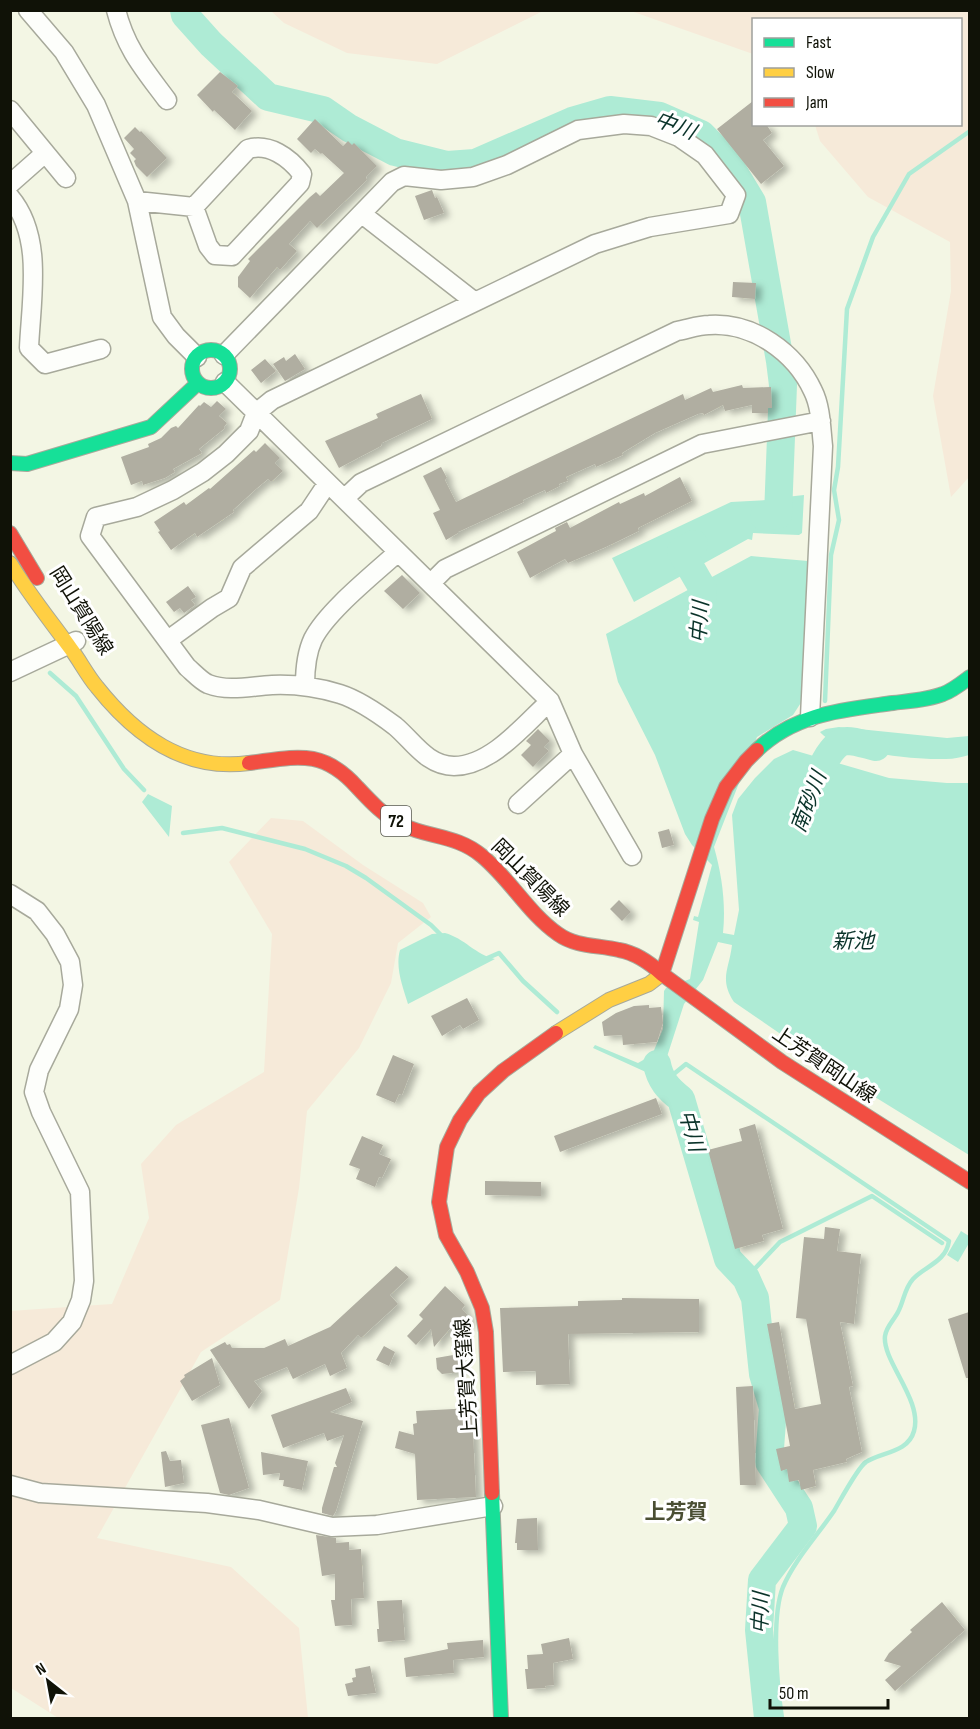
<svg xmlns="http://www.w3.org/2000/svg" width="980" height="1729" viewBox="0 0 980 1729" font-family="'Sofia Sans Condensed','Noto Sans JP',sans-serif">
<defs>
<filter id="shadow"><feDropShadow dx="6" dy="3.5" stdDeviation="3" flood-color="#0004"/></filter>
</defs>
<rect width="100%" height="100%" fill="#f3f6e4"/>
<path fill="#f6ead9" d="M271,11H543L437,64L347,53L284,23Z
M631,11H969L970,476L951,497L933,396L951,291L950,242L868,197L820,141L815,125L960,124V20H754L753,54Z
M271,818L303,821L363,865L423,903L431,917L398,943L391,983L359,1048L307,1111L299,1188L280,1300L201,1352L97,1538L231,1567L299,1628L308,1718H58L11,1688L10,1311L112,1304L149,1218L141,1164L176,1125L264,1072L272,934L229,862Z"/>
<path fill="#aeebd5" d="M782,490L786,497L804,495L802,533L799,535L753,533L752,540L748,539L634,602L612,558L731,502L769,500L774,491Z
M751,556L808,561L804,698L793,715L757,737L714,847C722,875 726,904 723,933L734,935L739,910L732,815L738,799L755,778L774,759L793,750L889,778L947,783H969V1155L849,1081L734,1002C719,979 729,970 732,945L718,942L703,980L684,1004L664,1066L670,1086L675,1090L683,1094L676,1095L667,1093L663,1088L656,1090L648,1073L593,1048L595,1045L638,1063L652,1055L663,1029L664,991L666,988L690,979L699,922L693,920L694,916L698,917L712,865L692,845L685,834L655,755L618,682L606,634Z
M839,727L947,738L969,736V755C962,757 954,759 946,759C919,760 837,753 820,732L826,729Z
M148,794L172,806L169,837L142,802Z
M445,933C464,938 476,955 495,959L408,1004C403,987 395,968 400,950L432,934Z
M961,1231L969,1236V1243L958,1262L947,1255Z"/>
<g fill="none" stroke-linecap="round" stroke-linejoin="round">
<path stroke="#aeebd5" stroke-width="4.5" d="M50,673L76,696L124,769L144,790
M825,701L831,555L839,520L834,490L838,467L847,309L873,237L909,174L970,131
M183,833L222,828L305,849L346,866L366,878L431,925L442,936
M483,960L499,953L523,981L557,1012
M664,1082L686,1064L949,1241C946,1262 925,1266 913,1279C904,1289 904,1301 898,1312C894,1320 886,1327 885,1336C882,1361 923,1400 914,1431C908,1453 881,1452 866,1462C858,1467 840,1501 834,1511C817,1536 795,1559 783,1587C771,1617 777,1686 782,1718
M746,1278L780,1242L872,1196L942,1243"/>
<path stroke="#aeebd5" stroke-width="28" d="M184,10L185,15L211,44L268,97L323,110L349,128L395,152L447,165L475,163L572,121L610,110L660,116L701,134L726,159L752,202L780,361L783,385L778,515L764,517
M694,544L681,551L703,589L701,622
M811,795C816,781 829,741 847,741C856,741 867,745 876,747
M657,1064C660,1080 668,1089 681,1099L728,1259L746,1278L755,1298L763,1374L773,1408L769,1462L799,1508L803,1526L762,1580L759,1630L768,1718"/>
</g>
<path fill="#b0aea1" filter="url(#shadow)" d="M220,72L238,86L232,92L252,111L235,130L214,110L213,112L197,95Z
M753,101V124H766L772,133L763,140L784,166L761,184L717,129Z
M315,119L343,146L348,141L352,145L354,143L377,166L366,177L367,180L317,228L310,221L289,244L297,251L280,270L277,267L250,298L238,287V277L250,261L248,259L310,197L316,192L320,196L344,173L322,153L321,154L315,149L311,153L297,139Z
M135,127L140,132L141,131L167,158L147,177L136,166L134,161L136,159L130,153L134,149L124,138Z
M432,190L435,198L437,197L444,213L424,220L415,196Z
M733,282L756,283L755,299L732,297Z
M295,354L305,369L285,381L273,364L284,357L286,361Z
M265,359L276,371L261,383L251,370Z
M742,385L743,388L771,387L772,408H768V413H752V405L725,411L723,405L704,415L703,413L698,414L655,433L622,453L623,455L596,467L595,464L566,477L568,481L559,484L560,486L546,493L545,490L523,500L524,502L458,532V533L446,540L433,513L440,510L423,476L441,467L447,478L445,480L456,502L683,394L685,400L711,388L713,392Z
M421,394L432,419L382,443L381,446L339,468L325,441L378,418L376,414Z
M217,401L226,409L219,416L227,423L224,427L225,428L199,449L202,453L173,469L175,472L165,478L143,485L142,481L131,485L121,457L149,447L148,444L161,438L171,428L176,426L178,428L199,405L200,406L204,402L211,407Z
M265,443L280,458L275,463L283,471L271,482L268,479L256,489L233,510L234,512L197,537L195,533L171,550L158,532L160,531L154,522L184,502L186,505L209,488L210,489L254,450L256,452Z
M680,477L692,501L638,528L639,531L606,547L568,563L565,559L530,578L517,552L552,533L556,531L555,528L567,522L570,528L619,502L620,504L644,493L645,496Z
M402,575L420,593L403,609L384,591Z
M188,586L196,597L191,600L195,605L184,613L180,608L174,612L166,602Z
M538,729L550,741L544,747L549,751L533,767L521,755L531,745L526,741Z
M669,829L674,845L662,848L658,832Z
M619,900L631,912L622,921L610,909Z
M467,998L479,1020L463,1029L460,1025L442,1036L431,1016Z
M649,1005V1008L661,1007L663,1023L657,1042L623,1045L622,1035L604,1036L602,1022L616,1013L634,1006Z
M393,1055L414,1064L402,1095L399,1094L395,1103L376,1095Z
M656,1098L662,1114L560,1152L554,1136Z
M755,1124L783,1229L762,1235L764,1241L735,1249L708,1150L742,1141L739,1129Z
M362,1136L383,1145L379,1154L391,1159L382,1178L379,1177L375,1187L356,1179L360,1169L349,1165Z
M485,1181L541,1182V1196L485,1195Z
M825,1227L840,1229L837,1251L861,1254L854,1324L840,1322L853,1386L849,1387L862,1452L846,1459L847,1462L813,1470L816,1486L801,1490L799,1480L789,1482L787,1469L781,1471L776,1449L790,1446L767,1324L779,1322L795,1409L821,1404L806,1319L796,1318L804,1237L824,1239Z
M396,1266L409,1277L390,1295L398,1304L361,1338L358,1335L341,1353L347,1368L330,1376L325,1364L293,1379L287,1367L254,1381L262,1391L249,1409L210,1350L225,1342L227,1345L230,1344L232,1348H264L285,1339L288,1346L330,1327Z
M445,1286L465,1305L462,1309L468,1315L469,1322L462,1330L455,1323L434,1347L431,1329L416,1345L407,1336L423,1319L419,1315Z
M622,1298L699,1299V1332L568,1334L570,1384L536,1385V1371L503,1372L500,1308L578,1306V1301L622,1300Z
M969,1312V1378H966L948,1319Z
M384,1346L395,1352L389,1366L376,1360Z
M459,1354L462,1372L442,1374L437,1369L436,1358Z
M212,1358L220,1385L192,1401L180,1381L185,1377L184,1375Z
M753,1386L756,1485H740L736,1387Z
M346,1388L352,1402L330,1412L363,1421L336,1511L333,1516L322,1513V1508L334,1467H337L335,1463L344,1435L327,1441L324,1433L283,1448L271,1415Z
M472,1408L476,1497L417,1500L415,1454L395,1448L399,1431L414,1435L413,1424L417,1423L416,1411Z
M229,1418L249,1488L229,1495L220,1493L201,1425Z
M166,1451L170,1461L181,1460L184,1483L165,1487L161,1452Z
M261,1452L308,1461L302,1490L283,1486L284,1480H279L280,1473L263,1475Z
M537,1518L538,1550H517V1543H515L517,1519Z
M316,1535L336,1538V1543L349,1542V1550L361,1549L364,1598L351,1599L352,1625L335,1626L331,1600H335V1574L322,1576Z
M402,1600L405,1640L378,1642L377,1629H379L377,1601Z
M942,1602L965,1630L895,1691L885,1680L901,1666L884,1661L889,1653L912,1632L910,1630Z
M569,1638L573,1659L553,1663L554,1685L545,1686L546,1688L527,1689L525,1669H528L527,1655L543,1654L541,1644Z
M483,1640L484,1657L453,1660L454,1673L406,1677L404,1658L448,1649L447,1643Z
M370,1666L376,1693L348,1696L345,1684L353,1682L352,1678L356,1677L355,1669Z"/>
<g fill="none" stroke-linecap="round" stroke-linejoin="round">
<g stroke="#a7a99b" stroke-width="21">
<path id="street" d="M28,10L64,52L96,105L137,201L162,317L176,336L197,357
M116,10C126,49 144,69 167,100
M10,110L66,178
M10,184L44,154
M10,197C44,237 31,299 29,348L45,364L101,349
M137,201L194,207L248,149C269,143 289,157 302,174L300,183L232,256L215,255L208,246L194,207
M362,214L475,302
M224,355L392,182L404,176L441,180L473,177L507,165L578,130L624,124L651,126L679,137L705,155L736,195L729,214L650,227L595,244L272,400L256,413L249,431L226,454L203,472L173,490L137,507L96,517L90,536L187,667C193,672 201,681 208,684C229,692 251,686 272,685C295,684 317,687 340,694C359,700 379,714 395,726C413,741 427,766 454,766C491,766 524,725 550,701
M225,382L550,701L573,754L632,856
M345,498L361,483L677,331C688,329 699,325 709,325C753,322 795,352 813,391C821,407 821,428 823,446L810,717
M431,583L445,569L702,444L821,421
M168,640L212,608L229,598L242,568L309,511L327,484
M10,672L76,641
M305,685C305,669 306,654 313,639C327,611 374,574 398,552
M518,804L573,754
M10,894L37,911L55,934L70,962L73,985L69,1009L39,1070L34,1092L41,1112L80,1192L84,1281L81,1300L72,1322L54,1342L10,1365
M10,1485L40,1493L207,1503L259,1510L332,1527L377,1525L493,1506"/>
</g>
<g stroke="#a7a99b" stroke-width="16">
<path id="fast" d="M192 369a19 19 0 1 1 38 0a19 19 0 1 1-38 0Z
M10,463L27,464L151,427L198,383
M757,750C796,713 843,710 893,703C909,701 928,700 943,694C952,691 962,683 970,677
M492,1493L501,1718"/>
</g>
<g stroke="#a7a99b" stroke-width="16">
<path id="slow" d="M10,563C28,593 50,620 71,649C80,661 87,675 97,687C135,735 184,772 249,763
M556,1033L609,1000L649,984L662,974"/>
</g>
<g stroke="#a7a99b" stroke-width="16">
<path id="jam" d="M10,533L37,578
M249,763C296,757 322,748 357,787C371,802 384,816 402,825C430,838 457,835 482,856C510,879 528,913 558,934C576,947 598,945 619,950C636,953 649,962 662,974
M662,974L712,819L726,787L746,761L757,750
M662,974L782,1062L970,1182
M492,1493L486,1332L482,1308L467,1272L446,1235L439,1202L447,1147L460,1120L479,1093L503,1071L556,1033"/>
</g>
<use href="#street" stroke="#fdfefb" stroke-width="18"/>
<use href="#fast" stroke="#16e098" stroke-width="14"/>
<use href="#slow" stroke="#ffcf43" stroke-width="14"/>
<use href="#jam" stroke="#f24e42" stroke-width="14"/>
</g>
<g text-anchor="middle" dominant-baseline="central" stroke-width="6" stroke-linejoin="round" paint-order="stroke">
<rect fill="#fff" stroke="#585951" stroke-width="1.5" x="381" y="806" width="30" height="30" rx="4.5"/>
<g font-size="18" font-weight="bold" fill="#101207">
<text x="396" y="821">72</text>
</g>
<g font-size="20" fill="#101207" stroke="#fff">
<text transform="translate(81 611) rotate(58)">岡山賀陽線</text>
<text transform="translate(530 878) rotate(45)">岡山賀陽線</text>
<text transform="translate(824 1065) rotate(34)">上芳賀岡山線</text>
<text transform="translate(467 1378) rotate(-94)">上芳賀大窪線</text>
</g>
<g font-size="21" font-style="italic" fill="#0a332a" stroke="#fff">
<text transform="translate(675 126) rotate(21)">中川</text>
<text transform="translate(700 622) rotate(-86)">中川</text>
<text transform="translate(809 802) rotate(-69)">南砂川</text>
<text x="853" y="941">新池</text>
<text transform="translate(691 1131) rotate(74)">中川</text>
<text transform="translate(761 1613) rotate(-88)">中川</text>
</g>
<g font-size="21" font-weight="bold" fill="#4a4e33" stroke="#fff">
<text x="676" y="1512">上芳賀</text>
</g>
</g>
<rect width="980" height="1729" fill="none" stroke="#101207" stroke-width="24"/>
<rect x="752" y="18" width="210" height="108" fill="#ffffff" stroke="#9fa09c" stroke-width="1.5"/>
<rect x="764" y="38" width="30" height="9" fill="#16e098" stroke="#9fa09c" stroke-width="1.5"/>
<text x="806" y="48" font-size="18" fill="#101207">Fast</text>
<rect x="764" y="68" width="30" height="9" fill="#ffcf43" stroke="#9fa09c" stroke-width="1.5"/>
<text x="806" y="78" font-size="18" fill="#101207">Slow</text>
<rect x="764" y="98" width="30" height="9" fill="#f24e42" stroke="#9fa09c" stroke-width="1.5"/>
<text x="806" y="108" font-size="18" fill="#101207">Jam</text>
<g transform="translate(48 1681) rotate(329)" stroke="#ffffff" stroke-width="4.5" paint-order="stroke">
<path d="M0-4.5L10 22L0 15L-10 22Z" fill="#101207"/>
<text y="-9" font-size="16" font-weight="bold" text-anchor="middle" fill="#101207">N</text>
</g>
<path d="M770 1699v9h118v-9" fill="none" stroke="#101207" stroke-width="3"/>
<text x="779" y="1699" font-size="18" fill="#101207" stroke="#ffffff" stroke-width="4.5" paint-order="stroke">50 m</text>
</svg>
